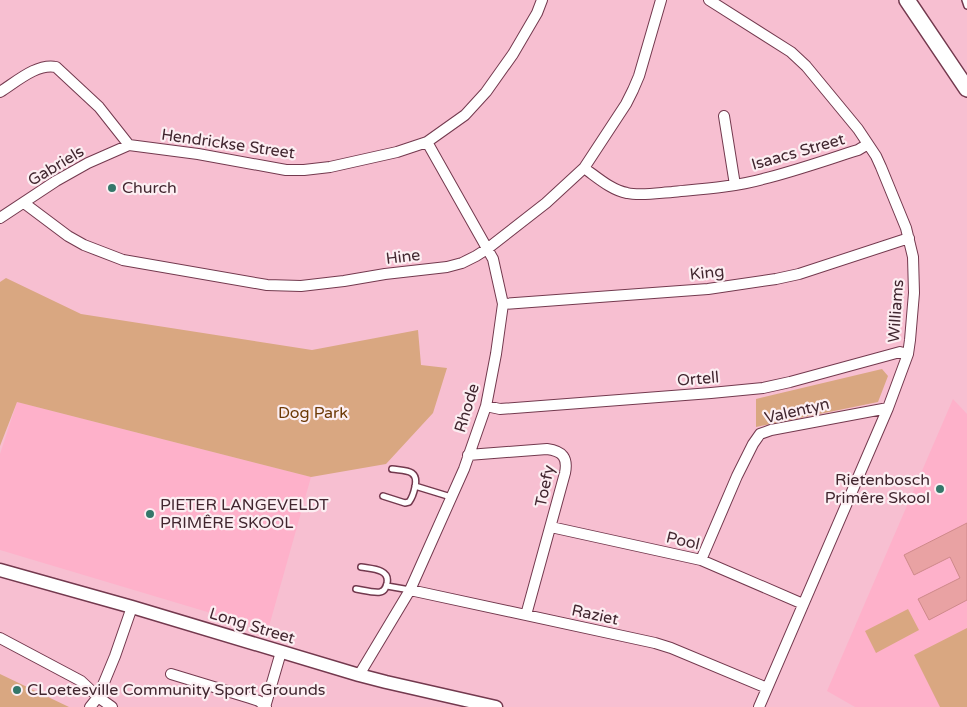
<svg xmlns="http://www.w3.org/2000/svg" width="967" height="707" viewBox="0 0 967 707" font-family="'Varela Round',sans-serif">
<rect width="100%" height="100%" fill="#f7bfd1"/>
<path fill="#feb1ca" d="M953,399L967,414V707H855L827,691Z
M17,402L311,477L268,630L0,550V454Z"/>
<path fill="#d9a781" d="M6,278L81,314L312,350L418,330L421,365L447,368L433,413L386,464L311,477L17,402L0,446V282Z
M882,369L888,376L878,402L756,427V399Z
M908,609L919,630L876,653L865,631Z
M967,628V707H940L914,655Z
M0,674L69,707H0Z"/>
<path fill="#e9a2a3" stroke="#ce898a" d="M967,523V600L929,620L918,599L960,578L950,557L914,575L904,555Z"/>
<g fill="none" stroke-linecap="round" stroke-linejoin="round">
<g stroke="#73394e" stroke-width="8">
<path id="service" d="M965,0L967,6
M415,486L451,497
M383,496L405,503L409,502C412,498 414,492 415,487C419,469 405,471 392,469
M387,586L410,590
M356,589C363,590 373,593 380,592C385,591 386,587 387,583C390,569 372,569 361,567"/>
</g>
<g stroke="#73394e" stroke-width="12">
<path id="minor" d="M709,0L791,52L806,66L858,129L876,156L881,167L906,228L913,257L914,293L910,340L908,354L888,408L759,707
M0,92C16,82 37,63 56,67L99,107L129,145L198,154L286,170H304L330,167L397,152L427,142L465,115L486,92L513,54L537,13L542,0
M724,116L735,185
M584,168C597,177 611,190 627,193C640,196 658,193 672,192C703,189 734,187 763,179C795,171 826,160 858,150L868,144
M24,203L68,236L84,245L123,260L267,285L301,286L344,281L385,274L447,267L462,263L476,256L487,249L546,203L584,168L626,104L633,90L639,76L661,0
M0,218L56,181L88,163L129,145
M503,304L708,289L776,279L799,274L909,238
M486,406L500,409L711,393L763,388L790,382L900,352L908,354
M468,455L547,449C563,451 568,458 565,473L526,615
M551,527L701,560L803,604
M701,560L737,476L753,444L760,434L771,430L888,408
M410,590L655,643L671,648L767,688
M0,638L81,681L98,697L112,707
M171,674L250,698L259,701L266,707
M359,675L410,590L464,469L486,406L496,354L503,304L493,259L427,142
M90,707L98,697L115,656L132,607
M265,707L281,652"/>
</g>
<g stroke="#73394e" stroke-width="15">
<path id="tertiary" d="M0,570L132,607L359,675L386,682L496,707"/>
</g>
<g stroke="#73394e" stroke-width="18">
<path id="primary" d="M907,0L967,89"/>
</g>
<use href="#service" stroke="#fff" stroke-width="5"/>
<use href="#minor" stroke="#fff" stroke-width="10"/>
<use href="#tertiary" stroke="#fff" stroke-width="12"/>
<use href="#primary" stroke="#fff" stroke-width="15"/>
</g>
<g fill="#34776a" stroke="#fceef2" stroke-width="2">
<circle cx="112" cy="188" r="5"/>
<circle cx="940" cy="489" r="5"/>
<circle cx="150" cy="514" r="5"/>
<circle cx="17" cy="690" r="5"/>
</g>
<g text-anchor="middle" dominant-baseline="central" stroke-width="4.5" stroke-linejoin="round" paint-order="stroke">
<g font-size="16" fill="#41262f" stroke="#fceef2">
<text transform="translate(228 144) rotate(8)">Hendrickse Street</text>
<text transform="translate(798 152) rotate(-16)">Isaacs Street</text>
<text transform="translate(56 166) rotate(-31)">Gabriels</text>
<text transform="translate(403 257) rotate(-7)">Hine</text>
<text transform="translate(707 273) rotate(-6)">King</text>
<text transform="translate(896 311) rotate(-86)">Williams</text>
<text transform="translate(698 379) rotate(-5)">Ortell</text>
<text transform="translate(467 408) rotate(-73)">Rhode</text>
<text transform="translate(797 411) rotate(-13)">Valentyn</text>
<text transform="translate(545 486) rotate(-78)">Toefy</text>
<text transform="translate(683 541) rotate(13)">Pool</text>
<text transform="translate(595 615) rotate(12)">Raziet</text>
<text transform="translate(252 626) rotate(17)">Long Street</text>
</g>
<g font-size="16" fill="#41262f" stroke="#fceef2" text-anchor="start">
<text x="122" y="188">Church</text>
<text x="930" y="480" text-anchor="end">Rietenbosch<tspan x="930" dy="18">Primêre Skool</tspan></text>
<text x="160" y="505">PIETER LANGEVELDT<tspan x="160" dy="18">PRIMÊRE SKOOL</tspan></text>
<text x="27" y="690">CLoetesville Community Sport Grounds</text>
</g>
<g font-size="16" fill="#6c3a06" stroke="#fceef2">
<text x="313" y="413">Dog Park</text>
</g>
</g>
</svg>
